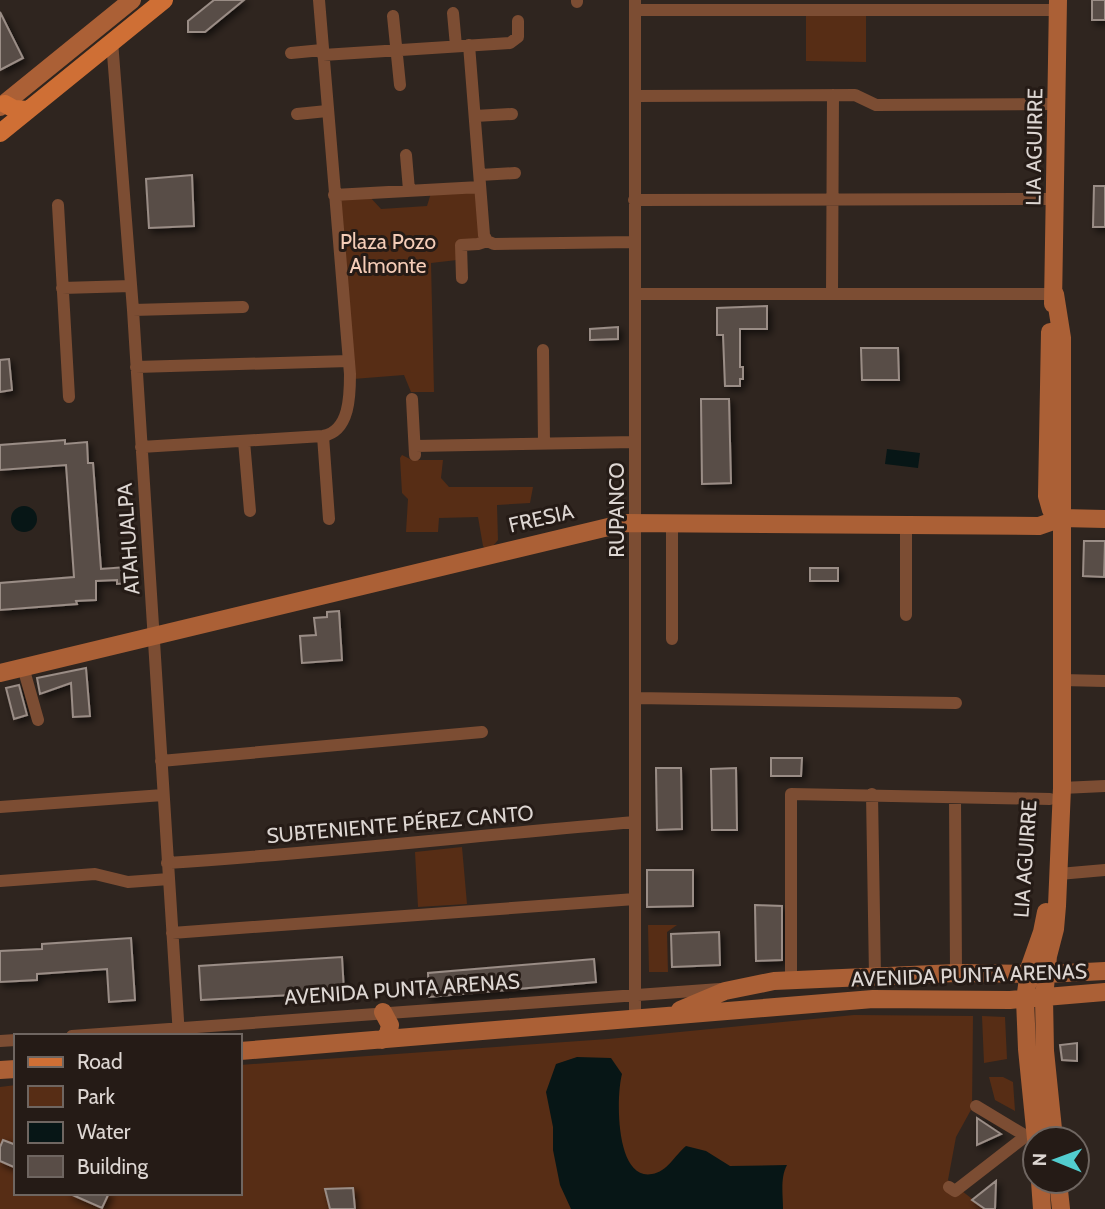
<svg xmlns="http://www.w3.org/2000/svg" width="1105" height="1209" viewBox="0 0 1105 1209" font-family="Cabin,sans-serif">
<defs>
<filter id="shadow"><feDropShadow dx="3.5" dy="3.5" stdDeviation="3.5" flood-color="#0009"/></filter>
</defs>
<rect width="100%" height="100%" fill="#2f251f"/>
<path fill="#572d15" d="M806,16H866V62L806,61Z
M472,191L479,197L480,240L457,241V260L431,263L434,392H411L404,375L353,379L341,199L369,196L381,209L427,206L431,193Z
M402,455L412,460H443L441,478L449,487H533L530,503L497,505L498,540L493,546L485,548L483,546L478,517L439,518L438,532H406L408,499L402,493L400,458Z
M462,847L467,904L418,907L415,852Z
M677,925L667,932L668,972H649L648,925Z
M854,1015L973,1016L972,1108L956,1137L948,1180L985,1209H0V1087L16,1085V1193H240V1065L608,1039Z
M982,1016L1005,1017L1007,1059L984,1063Z
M989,1077H1003L1013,1082L1015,1111L995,1100Z"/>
<path fill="#071616" d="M887,449L920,453L918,468L885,464Z
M11 519a13 13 0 1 1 26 0a13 13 0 1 1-26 0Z
M577,1057L611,1058L622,1074C616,1096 615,1181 652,1174C667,1172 675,1155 686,1146L706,1151L730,1166L787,1165C780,1178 783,1195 783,1209H571L560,1185L553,1150V1127L546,1092L556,1064Z"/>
<path fill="#594d47" stroke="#9a8d86" stroke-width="2" filter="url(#shadow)" d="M214,0H244L205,32H188V21Z
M1092,0H1105V20H1092Z
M0,12L23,58L0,70Z
M192,175L194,226L149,228L146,179Z
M1094,186H1105V227H1093Z
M767,306V329H740V367H743V379H740V386H725L723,335H717V308Z
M618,327V339L590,340V329Z
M861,348H898L899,380H862Z
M9,359L12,390L0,392V360Z
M701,399H729L731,483L702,484Z
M65,440V444L87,442L88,463H93L101,569L126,567L127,583L117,584V580L96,581V600L76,601L77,604L0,610V583L74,577L66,465L0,470V445Z
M1084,541H1105L1104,577L1083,576Z
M810,568H838V581H810Z
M339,611L342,660L302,663L300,636L316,635L314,618L327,617V612Z
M86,668L90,716L73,717L71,683L40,694L37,678Z
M19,685L27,715L14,719L6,688Z
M771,758H802L801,776H771Z
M656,768H681L682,829L657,830Z
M736,768L737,830H712L711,769Z
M647,870H693V906L647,907Z
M755,905L782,906V960L756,961Z
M719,932L720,965L672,967L671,934Z
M131,938L135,1000L109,1002L107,969L37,974V980L0,982V951L42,949V944Z
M342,957L344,992L201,1000L199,966Z
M594,959L596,982L429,997L428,973Z
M1077,1043V1061L1062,1060L1060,1045Z
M977,1118L1001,1134L977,1145Z
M3,1140L16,1145V1168L0,1161V1147Z
M996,1181L995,1209H985L972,1200Z
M353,1188L355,1209H330L325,1189Z
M68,1193H109L102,1208Z"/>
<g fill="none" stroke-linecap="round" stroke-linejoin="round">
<path stroke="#7c4d33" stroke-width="12" d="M635,0V1019
M577,2V0
M635,10H1058
M453,13L456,46
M393,16L400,85
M112,41L133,310L179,1036
M469,45L484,235L487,241
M291,53L322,50
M323,55L510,43L518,37V21
M635,96L855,95L876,105L1057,104
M297,114L327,111
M475,116L512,114
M406,155L409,190
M480,175L515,173
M334,195L480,187
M634,200L1056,199
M58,205L69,397
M487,241L494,244L634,242
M462,278L461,245L478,244L487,241
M62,288L131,286
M635,294H1055
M832,294L833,95
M133,310L243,307
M543,350L544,444
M136,367L349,361
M412,399L415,455
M323,436L329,519
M244,441L250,511
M415,446L635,442
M141,447L323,436C350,431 350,395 350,374L319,0
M672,523V639
M906,525V615
M23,667L38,720
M1062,680L1105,681
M635,698L956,703
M161,761L482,732
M1062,788L1105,786
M872,794L875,977
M955,798L956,973
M0,807L163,795
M167,863C324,853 479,835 635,822
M1059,874L1105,870
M0,881L95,874L128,882L169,879
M172,933L635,899
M791,980V794L1050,799
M72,1036L720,989
M0,1041L16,1040
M949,1187L955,1191L1026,1136L976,1106"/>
<path stroke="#ab6036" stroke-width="18" d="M0,107L132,0
M1053,304L1058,0
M1050,332L1047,496L1051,510L1062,518
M0,673L625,523L1039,526L1062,518L1105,519
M680,1010L725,991L774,981L956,973L1046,974L1105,971
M382,1040L388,1034L390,1025L383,1012
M240,1051L873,999L1010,1000L1105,992
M0,1070L16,1069
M1036,1139L1027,1049L1025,999L1030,966L1042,932L1046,912
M1054,1139L1045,1051L1044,998L1048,956L1055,929L1057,906L1062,788V338L1055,294
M1040,1181L1042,1209
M1058,1181L1061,1209"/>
<path stroke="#cf6f35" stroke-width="18" d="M5,104L14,109L28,110
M0,133L164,0"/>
</g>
<g text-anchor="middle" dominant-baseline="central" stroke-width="6" stroke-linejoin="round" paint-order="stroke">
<g font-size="21" fill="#ddd6d2" stroke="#251b16">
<text transform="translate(1034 147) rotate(-89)">LIA AGUIRRE</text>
<text transform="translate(616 510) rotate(-90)">RUPANCO</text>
<text transform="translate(541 518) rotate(-13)">FRESIA</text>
<text transform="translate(128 539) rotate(-94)">ATAHUALPA</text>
<text transform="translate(400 824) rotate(-5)">SUBTENIENTE PÉREZ CANTO</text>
<text transform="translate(1025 859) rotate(-86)">LIA AGUIRRE</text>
<text transform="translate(969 975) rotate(-2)">AVENIDA PUNTA ARENAS</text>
<text transform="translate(402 989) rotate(-4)">AVENIDA PUNTA ARENAS</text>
</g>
<g font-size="21" fill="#f4ccb7" stroke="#251b16">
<text x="388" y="241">Plaza Pozo<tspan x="388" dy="24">Almonte</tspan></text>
</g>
</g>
<rect x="14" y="1034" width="228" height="161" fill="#251b16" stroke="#6f6661" stroke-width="2"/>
<rect x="28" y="1057" width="35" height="10" fill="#cf6f35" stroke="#6f6661" stroke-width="2"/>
<text x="77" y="1069" font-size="21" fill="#ddd6d2">Road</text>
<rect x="28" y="1086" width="35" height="21" fill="#572d15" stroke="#6f6661" stroke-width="2"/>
<text x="77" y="1104" font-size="21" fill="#ddd6d2">Park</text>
<rect x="28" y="1122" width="35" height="21" fill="#071616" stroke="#6f6661" stroke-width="2"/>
<text x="77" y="1139" font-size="21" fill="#ddd6d2">Water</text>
<rect x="28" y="1156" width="35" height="21" fill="#594d47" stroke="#6f6661" stroke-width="2"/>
<text x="77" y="1174" font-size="21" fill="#ddd6d2">Building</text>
<g transform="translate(1056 1160) rotate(271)"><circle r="33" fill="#251b16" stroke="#6f6661" stroke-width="2"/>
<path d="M0-5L12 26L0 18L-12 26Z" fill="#52cdcf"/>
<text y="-10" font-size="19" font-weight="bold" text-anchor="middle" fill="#ddd6d2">N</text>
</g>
</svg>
